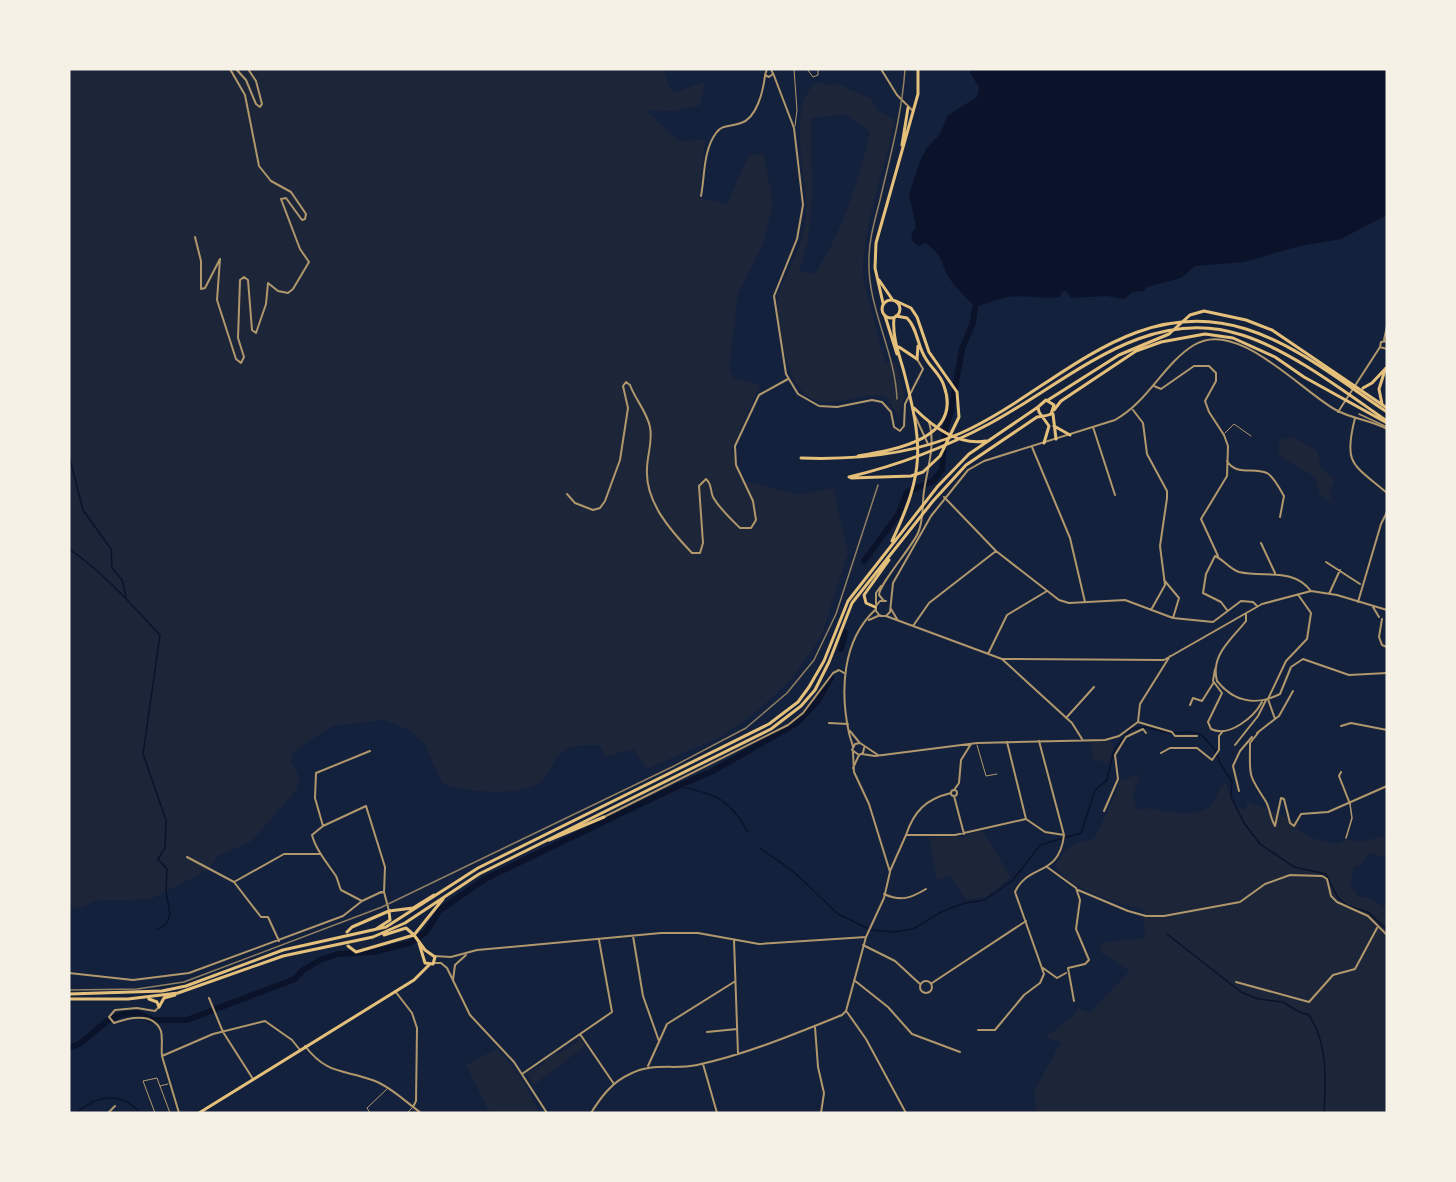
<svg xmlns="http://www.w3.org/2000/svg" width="1456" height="1182" viewBox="0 0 1456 1182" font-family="Bitter,serif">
<rect width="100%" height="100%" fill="#14213d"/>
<path fill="#1d2539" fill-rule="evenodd" d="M69,69H663L670,88L676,92L704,82L700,105L675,111L646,110L679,141L705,140L699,198L727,204L749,155L764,154L773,204L763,243L738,293L729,370L734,378L760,385L732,449L741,480L799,495L833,488L848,553L821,637L793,677L761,708L723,736L646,769L633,749L605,757L601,745C584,745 565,743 555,760C552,766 548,775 543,780C521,798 469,792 443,784L424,743L410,730L384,720L332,726L294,751L291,760L299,777L297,789L252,841L219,855L208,870L151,899L93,901L84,907L69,908Z
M820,82L830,86L838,84L871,99L880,112L895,120C884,172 862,225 863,279L885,363L895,362L905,396L899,416L885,396C858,391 825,415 803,392C787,376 777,329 777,306C776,291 785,278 792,264C801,245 807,223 806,202C805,175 786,94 820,82ZM846,114L870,132C861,175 840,239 814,274L799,271L808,241L812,197L811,118Z
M1291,437L1318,451L1320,467L1335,480L1329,494L1333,503L1320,495L1315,477L1282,457L1278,451L1280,440Z
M1110,741L1114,747L1108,764L1098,760L1094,762L1091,742Z
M1140,774L1133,796L1137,811L1143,808C1164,810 1199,822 1213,803C1218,795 1218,788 1226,783L1235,807L1246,809L1248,801L1298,823L1297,829L1311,838L1336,844L1348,839L1358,842L1383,837L1387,839V858L1370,853L1360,865L1354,867L1350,886L1360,898L1366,897L1387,908V1113H1036L1034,1091L1061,1042L1045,1038L1073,1016L1078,1008L1090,1013L1130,970L1101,953L1100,943L1145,938L1143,910C1122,903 1061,888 1056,864C1066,846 1073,843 1094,839L1116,793L1119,781Z
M978,831L984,834L1011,877L987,896L966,900L950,876L937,880L929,837H962Z
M580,1037L585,1046L534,1085L526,1073L544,1064L543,1061L557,1052L559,1054L578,1041L577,1038Z
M498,1048V1050L521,1077L539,1113H490L466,1065Z"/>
<path fill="#0b132b" d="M971,69H1387V215L1341,239L1300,246L1244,262L1195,266L1181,278L1147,287L1143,291L1133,292L1124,299L1107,296L1071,298L1066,291L1062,292L1060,297C1043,300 1025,294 1008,297C997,299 986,304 975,307C968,299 959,291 952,282C940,266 945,255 925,243L919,246L913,242L911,234L916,227L909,194L920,161L928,146L940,134L947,116L977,97L979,87L970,73Z"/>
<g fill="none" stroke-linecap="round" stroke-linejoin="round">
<path stroke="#0b132b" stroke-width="1.5" d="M69,455L83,510L111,549L112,568L122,580L126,597
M69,549C103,572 132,605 160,635L143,754L166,820L165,848L158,859L167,869L166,891L170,914L167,923L157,930
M678,786C715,795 728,796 748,832
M760,848L794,872L838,914L871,930L893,932L913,929L943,911L965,903L985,900L1013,880L1040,845L1081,833L1095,790L1107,780L1114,750L1131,729L1144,727L1169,733L1190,732L1201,734L1215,750L1221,765L1232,781L1231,797L1244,823L1260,844L1294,867L1326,874L1338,898L1348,906L1368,912L1387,930
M1167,934L1241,992L1258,999L1283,1002L1299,1012L1309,1015C1328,1044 1326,1080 1324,1113
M76,1113C96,1096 121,1090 140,1113"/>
<path stroke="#0b132b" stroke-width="6" d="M864,561L898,515L907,492L933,481L942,470L945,429L951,411L962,349L973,323L975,307
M841,649L845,632
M69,1048L81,1043L107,1021L122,1014L137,1013L152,1020H187L295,979L303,970L322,959L338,954L373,952L410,943L426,932L440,910L485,879L678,786L711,772L797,723L817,702L831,678"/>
<path stroke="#b1986c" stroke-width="1" d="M794,69L797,110L795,126
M807,69L813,77L818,75V69
M1225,433L1234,424L1251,436
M977,745L986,776L997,774
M160,1086L168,1084
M155,1113L143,1081L157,1078L170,1113
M370,1113L367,1108L387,1089
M407,1113L412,1108"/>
<path stroke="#b1986c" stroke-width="1.5" d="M1359,414L1387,427
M1346,838L1352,818L1350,804"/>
<path stroke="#b1986c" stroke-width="2" d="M236,69L246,80L256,104L260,107L262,104L256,81L248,69
M767,69L765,75L769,77L773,74L771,69
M881,69L897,95L913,111
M773,73L794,128L803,205L797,239L774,296L786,374L798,394L819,406L837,407L872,400L882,402L891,412L894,427L900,431L904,426L905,404L923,369L917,359
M701,196C705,175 703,151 716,133C722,124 731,127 741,123C757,118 763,91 765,76
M195,237L201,261V289L205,288L220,259
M220,259L217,300L236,359L241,363L244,357L238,338L240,280L244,277L248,280L252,330L256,333L266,304L268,283L278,291L288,293L293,289L309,262L300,249L281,199L286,198L302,220L305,219L306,214L291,192L271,181L259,166L245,95L230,69
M1384,340L1387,326
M1380,347L1387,349
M1154,386L1161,389L1194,366H1209L1216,373V381L1205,401L1209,412L1224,435L1228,446L1227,476L1201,519L1218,556
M1133,410L1143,423L1147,454L1167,491V498L1160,546L1165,585L1151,610
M1338,412L1380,347L1381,342L1387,341
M1355,418C1343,465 1353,464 1387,493
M1093,427L1115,495
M1032,447L1070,538L1085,602
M1227,461C1236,476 1253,467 1267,473C1274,477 1280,489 1284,496L1280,517
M567,494L575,503L593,510L600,508L605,501L620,460L628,408L623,386L626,382L630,385C635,399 647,412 650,427C653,442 647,455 647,469C645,502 671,531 692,553H700L703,543L699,486L706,479C712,484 710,490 713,497C719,508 731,519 740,528H751L756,520L753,501L736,465L735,446L759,395L788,379
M944,497L996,551L1059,600L1069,603L1125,600L1173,618L1213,622L1241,601L1253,602L1257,606
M1261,543L1275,573
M1326,562L1360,584
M1164,580L1179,598L1173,618
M1329,594L1340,570
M1358,602L1381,524L1387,512
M1373,607L1379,617
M891,609L897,619
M1227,610L1221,602L1203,593L1206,574L1215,556C1223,559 1229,569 1239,572C1264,578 1293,567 1311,591
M1246,613V621C1232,639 1210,655 1217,681C1234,702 1256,706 1280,694L1291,667L1303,659L1349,675L1387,673
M886,616L1002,659L1164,660L1262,604L1311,591L1337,595L1387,610
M1382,619L1379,637L1382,645L1387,647
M869,620L880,615
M913,626L929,603L996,551
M988,654L1007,615L1047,591
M1002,659L1072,723L1082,739
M1215,669L1213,681L1222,693L1208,722L1211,729C1229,738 1254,717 1262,702
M1190,705L1193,698L1202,701L1214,682
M1066,718L1094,687
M1275,719L1279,716L1293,691
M1138,722L1140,704L1170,656
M1138,722L1172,732L1175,736H1197
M829,723L848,724
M1341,726L1351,723L1387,730
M850,731L859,742
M1257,733L1275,719L1268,699L1286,661L1307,639L1311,613L1299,596
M1258,733L1250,743C1250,775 1247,773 1265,800C1270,807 1270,818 1275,826L1281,798L1284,799L1290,823L1294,826L1301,814L1328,812L1387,786
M1007,742L1026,819
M1235,745L1258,716L1266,700
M853,747C852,742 850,738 849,733C840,691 842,641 875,610
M864,748L863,753L859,755L852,750L855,744L860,743L878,755
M370,751L316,773L315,798L323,826L366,806L385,867L384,892L389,911
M1161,753L1170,748H1197L1212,760L1219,750V736L1223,731
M862,754L875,756L977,743L1105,740L1119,736L1138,722
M853,768L859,755
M1341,772L1339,776L1350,804
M951 793a3 3 0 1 1 6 0a3 3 0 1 1-6 0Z
M954,790L959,783L961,760L971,744
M1239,791L1233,766L1240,751L1252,737
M954,796L964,834
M1104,811L1118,779L1115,755L1126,737L1143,729L1146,733
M604,817L788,725L803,713L833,673L839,670L844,673
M323,826L312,835C316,850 327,863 336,876C338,880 339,886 341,890L362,901
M906,835C914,811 926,799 951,793
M187,857L234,882L261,917H268L279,941
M1047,867L1076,888L1080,900L1076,929L1089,960L1085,964L1068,968L1074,1001
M890,871L906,835H955L1026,819L1045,832L1064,835
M234,882L284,854H321
M1078,890L1128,911L1146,916H1164L1240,902L1265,884L1290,875L1322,876L1327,879L1331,896L1337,902L1368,916L1387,935
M381,892H384L379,893Z
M884,894C901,902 911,898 926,889
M633,936L643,996L659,1041
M734,940L738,1054
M863,945L895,961L920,984
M434,956L451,957L477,950L661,933H698L759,944L866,937
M434,963H441L447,968L470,1015L514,1062L547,1113
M1043,968L1057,978L1066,973
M69,973L133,980L189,973L343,916L362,901L379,893
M453,980L455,965L466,955
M854,980L888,1007L912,1034L960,1052
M920 987a6 6 0 1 1 12 0a6 6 0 1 1-12 0Z
M1236,982L1309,1002L1333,975L1355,969L1377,928
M932,983L1026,921
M395,991L412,1013L417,1028L416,1101L413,1107
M209,998L223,1032L253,1079
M159,1007L155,1011L137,1008L115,1010L109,1017L114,1023C128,1018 153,1011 161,1031C163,1039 161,1048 162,1056
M847,1012L866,1039L906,1113
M815,1027L818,1067L824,1093L821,1113
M978,1030H995L1024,995L1040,983L1044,974L1015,892C1028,863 1059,878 1064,835L1039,741
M707,1032L737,1029
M580,1034L614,1084
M305,1046C328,1076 345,1069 375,1081C391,1087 407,1103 421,1113
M703,1064L717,1113
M648,1066L667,1024L734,982
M522,1074L612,1012L599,940
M108,1113L115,1106
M179,1113L162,1056L213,1034L265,1021L292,1040L300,1050
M591,1113C601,1097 612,1082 630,1074C652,1062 674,1070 697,1065C747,1054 795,1034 842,1015L846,1011L866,937L884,898L890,872L869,804L854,772L853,752"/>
<path stroke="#b1986c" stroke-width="2" d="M915,416L928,444
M884,601L879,595C879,584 912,547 918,533C924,520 922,504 924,491C927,470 936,444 929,422
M886,601H880L876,606V611L880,616H886L890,612L893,583L931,516L968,470L984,461L1115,420C1149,401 1163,364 1194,345C1237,318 1301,391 1336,410C1352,419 1371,420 1387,429
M876,604V593L881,586"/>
<path stroke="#e5c07b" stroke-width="3" d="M902,145L908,108
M879,280L892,299
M882 309a9 9 0 1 1 18 0a9 9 0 1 1-18 0Z
M883,303L875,268L876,243L918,94V69
M347,932L352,927L389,911
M348,946L356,952L414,935L425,950L435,957L433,964L425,963L419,943
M199,1113L414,980L429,965"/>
<path stroke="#e5c07b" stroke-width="3" d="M885,316L897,354
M899,347L917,359
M914,408C933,427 959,446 986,441
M1053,414L1056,439
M1054,426L1070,435
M892,541C925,471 923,446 904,372C899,354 892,336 894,318
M875,607L866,603L864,595L889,560
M549,840L604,817
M376,929L390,920L389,911L413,908L434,895
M384,935L406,928L414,935L443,899
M69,994L162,991L186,986L283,950L386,927L478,868L769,724L798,702L809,687L824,661L848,601L938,486L969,454L1038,407
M69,999H128L178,993L283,956L373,937L405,923L479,874L771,729L801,706L815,690L829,662L852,603L933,501L966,465L1037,417C1042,416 1047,416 1051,414L1054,405L1046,400L1038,407L1039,412L1049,426L1044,443
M149,999L157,1002L159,1007L164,998L175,995"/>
<path stroke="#e5c07b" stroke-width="3" d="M917,359L918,346
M1363,388L1372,383L1386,368
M1048,400L1119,355L1169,334L1190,315L1204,311L1246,320L1272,330L1387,408
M1382,404L1379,389L1385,370
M1054,410L1061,401L1136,351L1161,342L1205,334L1233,338L1275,357L1304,377L1387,423
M858,456C894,450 963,439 944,386C941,375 932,369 926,359C917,346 918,329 907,318L896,316
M801,458C856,460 911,455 961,433C1056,390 1131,293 1246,329C1297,345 1343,383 1387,412
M849,477C899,465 944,448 989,424C1068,382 1146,303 1242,335C1290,350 1345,392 1387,421
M851,478L911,476L923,472L940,456L959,417L957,392L929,352L917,317L911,308L896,301"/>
<path stroke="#918062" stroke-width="1.5" d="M897,399C895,350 867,308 869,259C869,239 875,220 880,200C890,157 902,114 905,69
M69,990L137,989L184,982L382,907L672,767L746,728L787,693L814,660L836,614L878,485"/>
</g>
<rect width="1456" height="1182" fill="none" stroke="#f6f1e7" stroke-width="141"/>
</svg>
